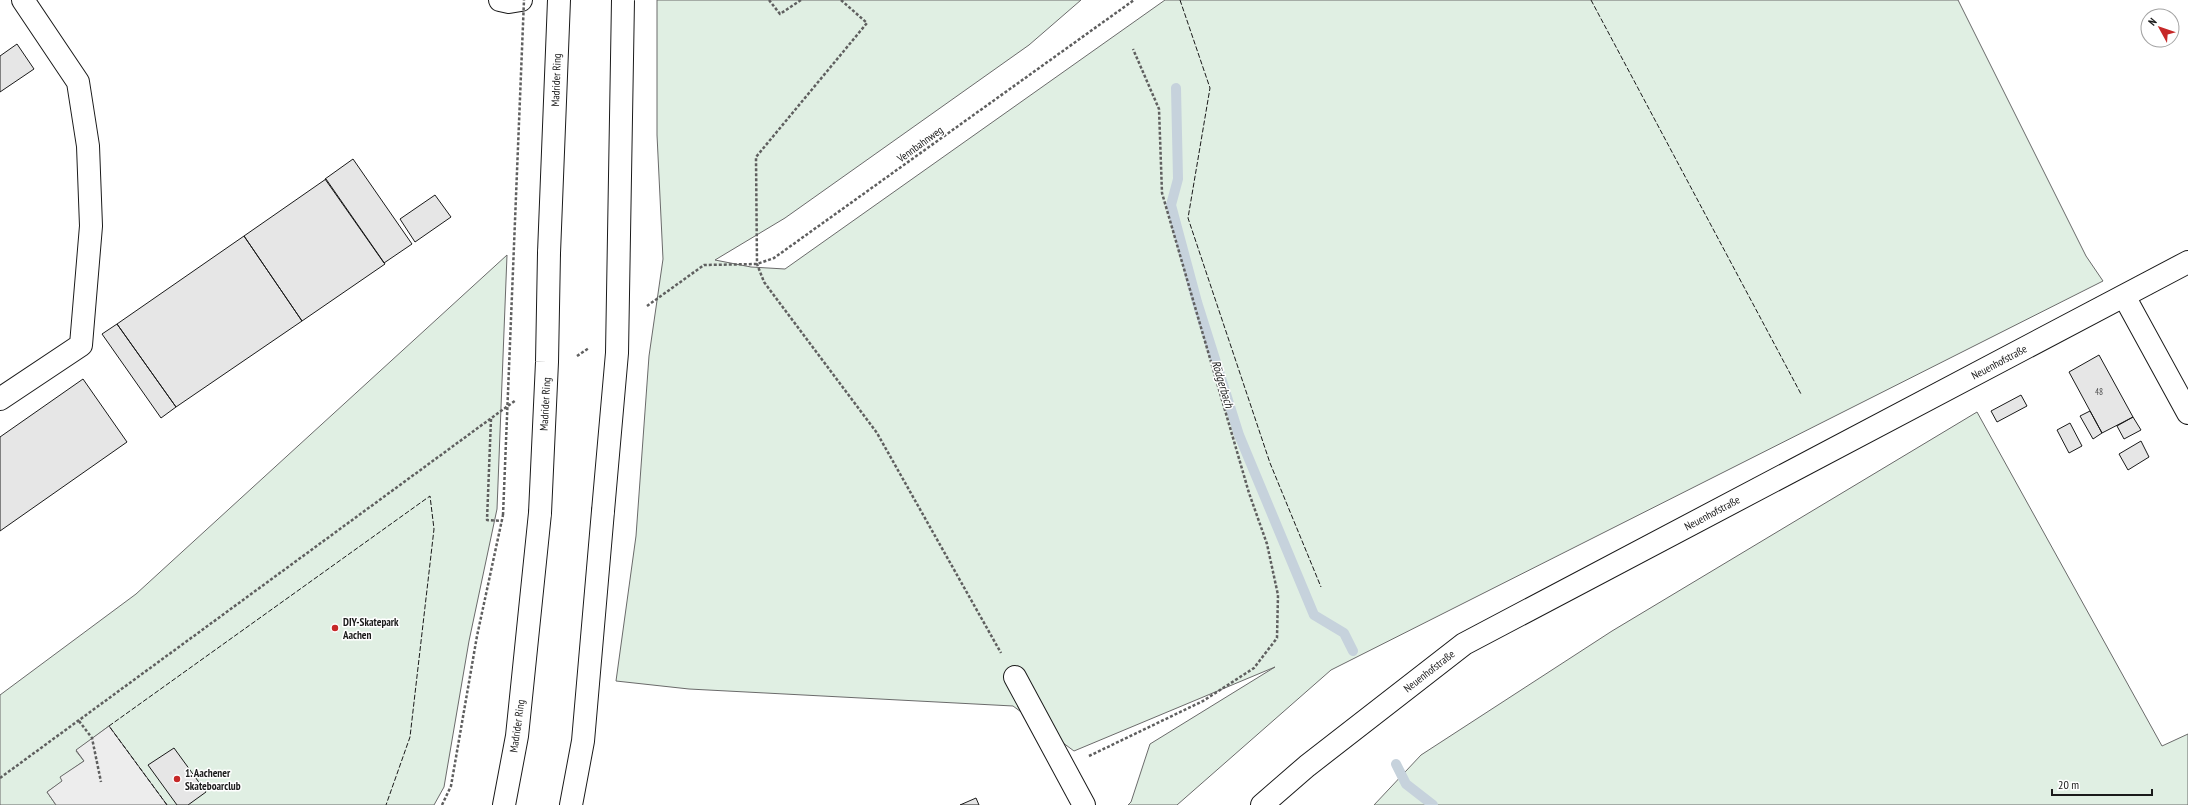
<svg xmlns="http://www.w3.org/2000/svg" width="2188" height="805" viewBox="0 0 2188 805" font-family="'PT Sans Narrow',sans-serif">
<rect width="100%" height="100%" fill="#fff"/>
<path fill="#e0efe3" stroke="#6a6a6a" d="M657,0H1081L1029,45L785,218L715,260L751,267L785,269L1165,0H1958L2086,256L2103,281L1331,670L1177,805H1128L1131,802L1150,744L1275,667L1074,751L1013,706L689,689L616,681L636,536L649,356L663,259L657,135Z
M507,255L497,509L469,641L444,787L434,805H167L109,726L76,751L84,761L61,777L63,781L47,792L56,805H0V695L136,594Z
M1977,412L2162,746L2188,734V805H1374L1421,755L1612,631Z"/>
<path fill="#ededed" stroke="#6a6a6a" d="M109,726L167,805H56L47,792L62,781L60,777L84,761L76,750Z"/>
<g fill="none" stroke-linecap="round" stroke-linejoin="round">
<path stroke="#c6d2dc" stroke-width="10" d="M1176,88L1178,179L1171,205L1197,302L1239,435L1314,615L1344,633L1353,651
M1396,764L1406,784L1433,805"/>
</g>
<path fill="#e6e6e6" stroke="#1a1a1a" d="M17,44L34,69L0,92V56Z
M353,159L412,244L384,263L325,179Z
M326,179L385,264L302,321L244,236Z
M435,195L451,217L415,242L400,219Z
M244,236L302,321L176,407L117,324Z
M117,324L176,407L161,418L102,334Z
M2099,355L2133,417L2102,433L2069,372Z
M83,379L127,442L0,531V437Z
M2021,395L2027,406L1997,422L1991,411Z
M2090,411L2102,433L2093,439L2080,416Z
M2133,417L2141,430L2124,439L2117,426Z
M2070,423L2082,446L2069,453L2057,430Z
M2141,441L2149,457L2128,470L2119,454Z
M174,748L206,792L188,805H177L148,765Z
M976,798L979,805H960Z"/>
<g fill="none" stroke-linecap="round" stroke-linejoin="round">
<g stroke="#1a1a1a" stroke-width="24">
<path id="minor" d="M500,0L509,2L521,0
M2124,296L2188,413
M0,399L81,345L91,226L88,146L78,82L23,0
M1015,677L1084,805
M1262,805L1307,766L1464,644L2188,262"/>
</g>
<g stroke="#1a1a1a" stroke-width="24">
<path id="major" d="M549,253L559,0
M504,805L517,736L540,513
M571,805L583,741L603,511"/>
</g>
<path stroke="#5f5f5f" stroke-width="2.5" stroke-dasharray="3 2" stroke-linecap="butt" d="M769,0L780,14L801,0
M841,0L867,23L756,157L757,264L764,282L877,433L1001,653
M647,306L704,265L757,264L774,258L1134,0
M577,356L589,348
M491,419L487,520L502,521
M79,721L92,738L101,782
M1089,756L1203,701L1254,668L1277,638L1278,595L1267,544L1249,493L1162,193L1159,109L1133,49
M0,778L516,400
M442,805L451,786L477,636L503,515"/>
<use href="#minor" stroke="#fff" stroke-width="22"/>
<use href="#major" stroke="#fff" stroke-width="22"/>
<g stroke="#1a1a1a" stroke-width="24" stroke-linecap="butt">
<path id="major-bridge" d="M603,511L617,353L623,0
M540,513L547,362L549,253"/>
</g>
<path stroke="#5f5f5f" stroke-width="2.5" stroke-dasharray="3 2" stroke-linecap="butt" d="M503,515L524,0"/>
<use href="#major-bridge" stroke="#fff" stroke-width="22"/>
<path stroke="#1a1a1a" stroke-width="1" stroke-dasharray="5 2" stroke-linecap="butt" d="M1180,0L1210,88L1188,218L1270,463L1321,587
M1591,0L1801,394
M167,805L109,726L430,496L434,529L410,737L386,805"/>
</g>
<g fill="#c62828" stroke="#fff" stroke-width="1.5">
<circle cx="335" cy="628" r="4"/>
<circle cx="177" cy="779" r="4"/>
</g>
<g text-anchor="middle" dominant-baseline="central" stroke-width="3" stroke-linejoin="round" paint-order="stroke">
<g font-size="9" fill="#4d4d4d">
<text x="2099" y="391">48</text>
</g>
<g font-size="11" fill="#1a1a1a" stroke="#fff">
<text transform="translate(556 80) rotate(-88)">Madrider Ring</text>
<text transform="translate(920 144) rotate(-36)">Vennbahnweg</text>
<text transform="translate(1999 362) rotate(-28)">Neuenhofstraße</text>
<text transform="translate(545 404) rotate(-87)">Madrider Ring</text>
<text transform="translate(1712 513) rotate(-28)">Neuenhofstraße</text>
<text transform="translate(1429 671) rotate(-38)">Neuenhofstraße</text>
<text transform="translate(517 726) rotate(-82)">Madrider Ring</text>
</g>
<g font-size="11" font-weight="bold" fill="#1a1a1a" stroke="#fff" text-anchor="start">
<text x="343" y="622">DIY-Skatepark<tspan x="343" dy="13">Aachen</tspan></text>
<text x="185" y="773">1. Aachener<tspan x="185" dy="13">Skateboarclub</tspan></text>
</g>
<g font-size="12" font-style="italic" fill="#1a1a1a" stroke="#fff">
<text transform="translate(1223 384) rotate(73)">Rödgerbach</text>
</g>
</g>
<g transform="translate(2160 28) rotate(310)"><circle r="19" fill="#ffffff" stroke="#a3a3a3"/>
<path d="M0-3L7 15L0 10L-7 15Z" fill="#c62828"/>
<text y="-6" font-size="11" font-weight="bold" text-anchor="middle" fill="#1a1a1a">N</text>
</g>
<path d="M2052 789v6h100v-6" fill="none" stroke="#1a1a1a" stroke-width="2"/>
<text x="2058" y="789" font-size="12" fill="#1a1a1a" stroke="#ffffff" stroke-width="3" paint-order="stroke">20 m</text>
</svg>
